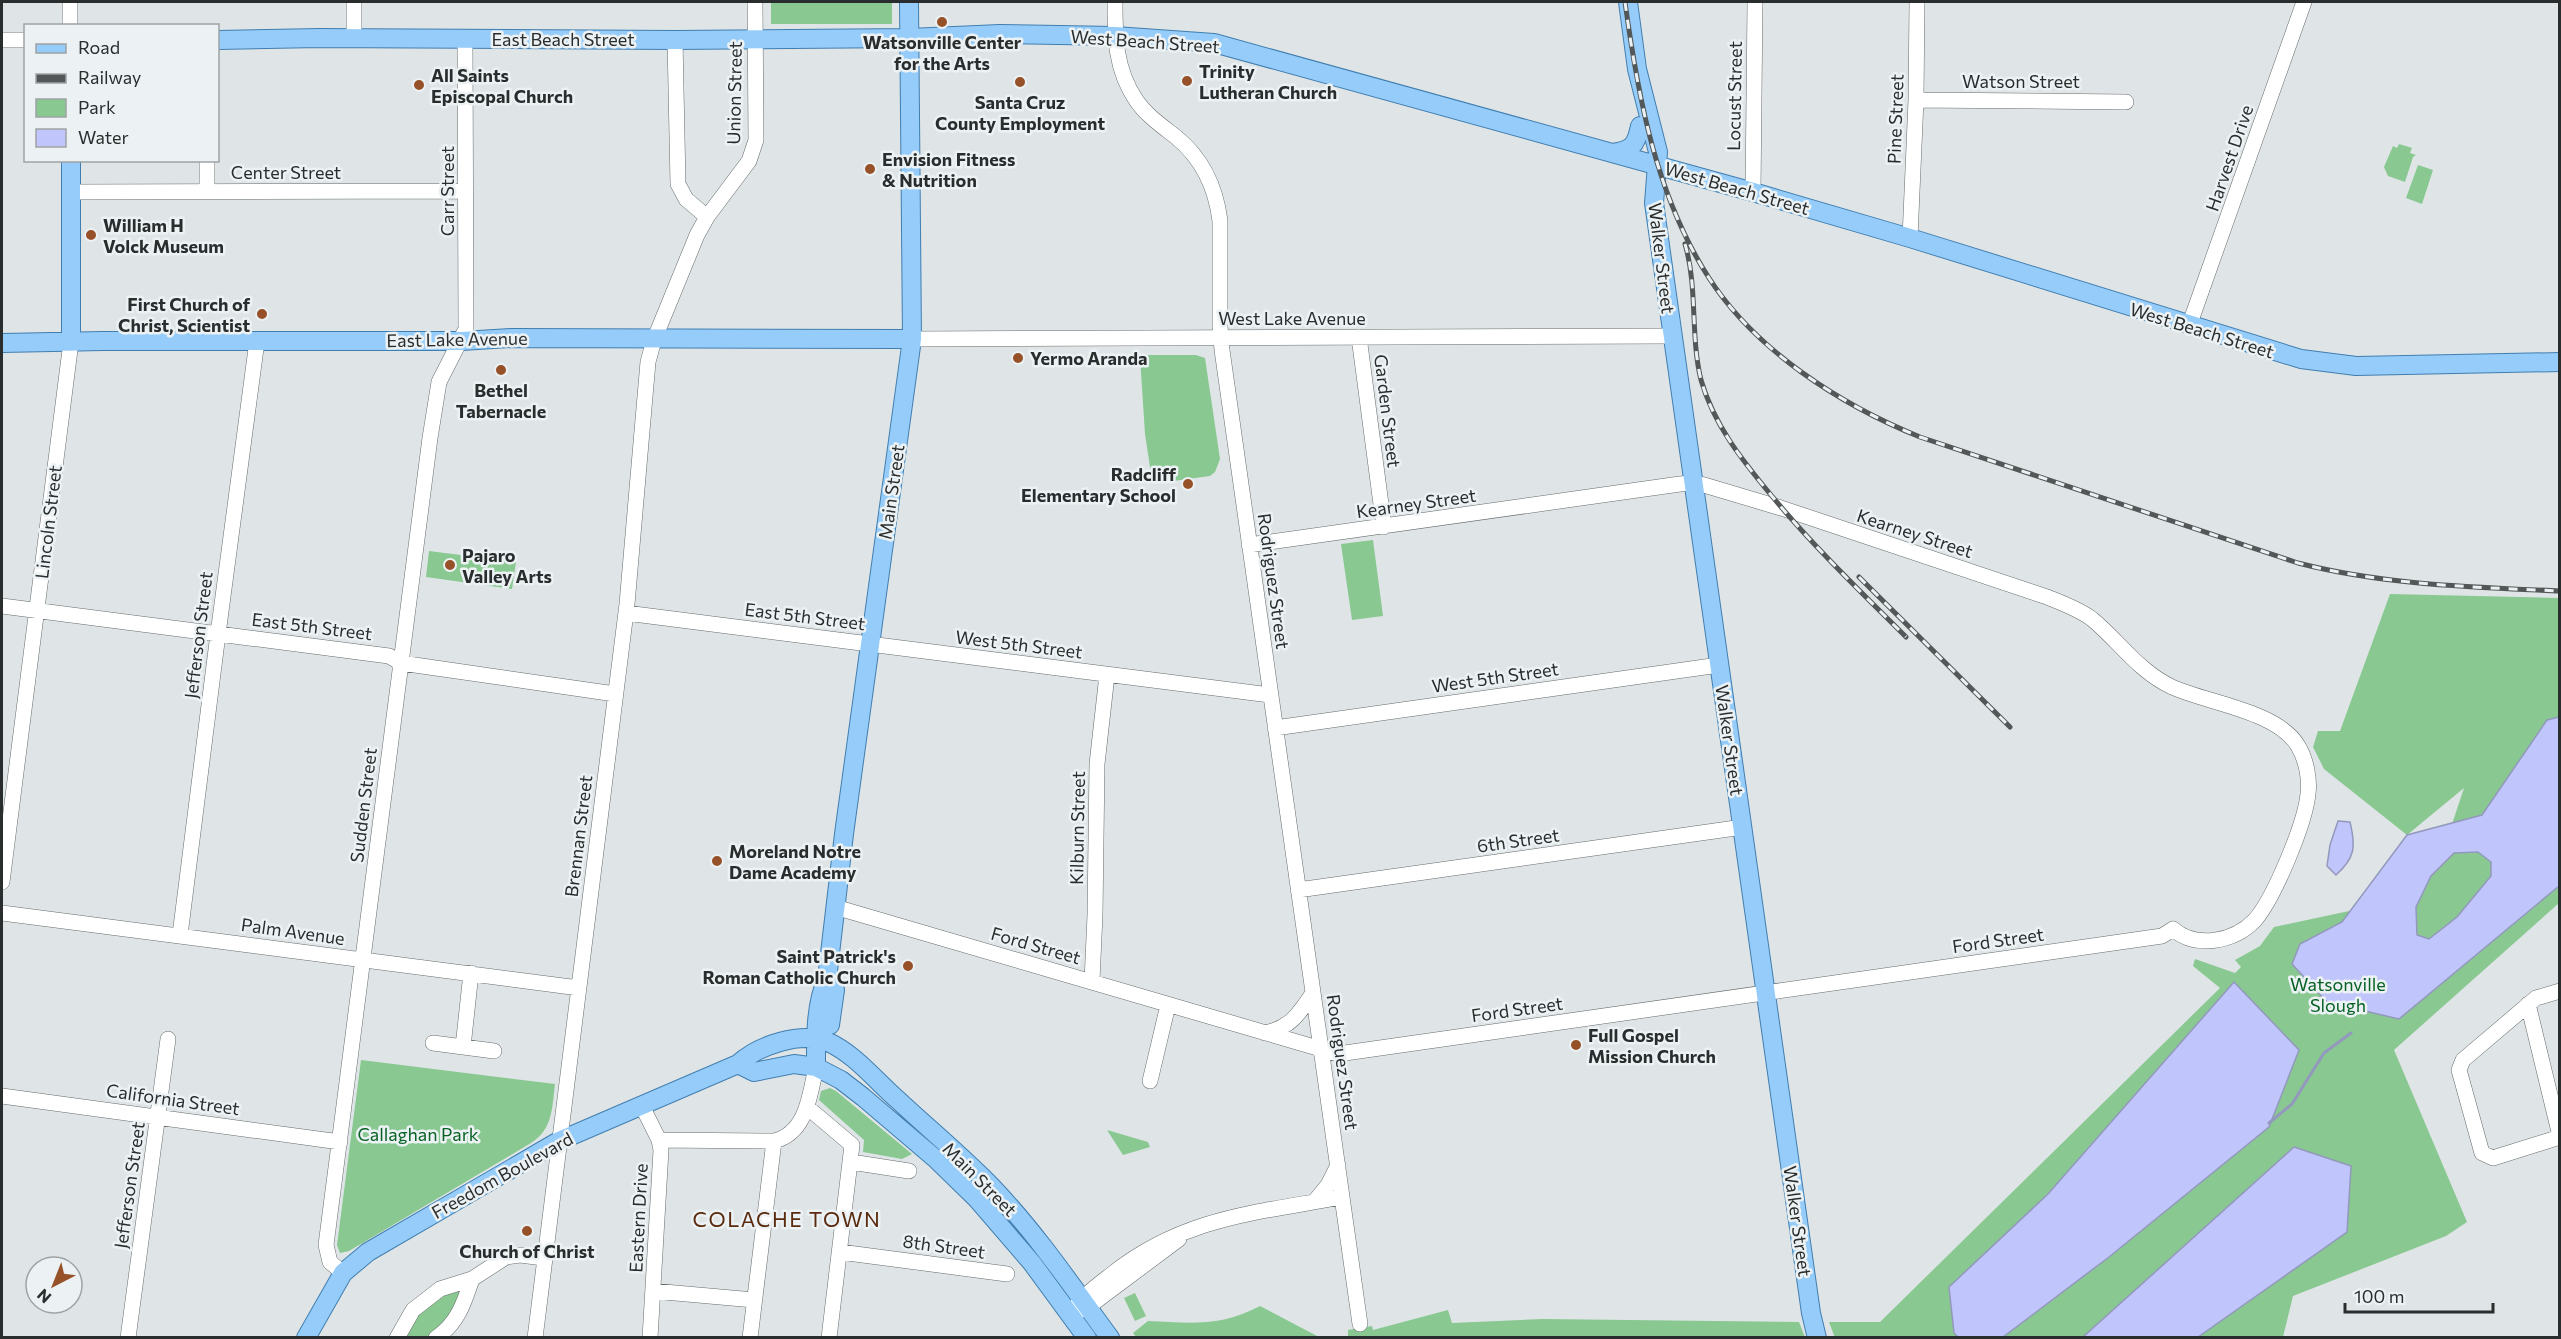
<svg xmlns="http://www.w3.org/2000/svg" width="2561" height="1339" viewBox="0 0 2561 1339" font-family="Commissioner,sans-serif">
<rect width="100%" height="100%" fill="#dfe5e6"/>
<path fill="#89c891" d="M771,2H892V24H771Z
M2399,144L2412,148L2410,153L2416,155L2413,157L2405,182L2388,176L2384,167L2393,146L2397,148Z
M2418,165L2433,170L2422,204L2406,198Z
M1142,355H1196L1205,358L1220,459L1215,472L1210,476L1158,483L1157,480H1152L1145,434L1140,357Z
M1373,540L1383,616L1352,620L1341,544Z
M429,551L516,562L512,589L426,577Z
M2390,594L2559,598V903L2394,1050L2467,1222L2446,1236L2293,1296L2283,1337L1835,1338L1829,1322H1880L2220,988L2193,966L2195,959L2235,973L2241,967L2235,960L2260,946L2274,927L2363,908L2402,873L2436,872L2464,788L2407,835L2324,769L2313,747L2318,731H2340Z
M361,1060L555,1084C552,1108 553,1129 531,1143L349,1251L340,1253L337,1245Z
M830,1088L836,1091L912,1154L902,1159L863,1152L864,1140L819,1100L821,1091Z
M1107,1130L1148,1142L1150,1147L1123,1155Z
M467,1283L455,1313L429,1337L400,1338L430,1299Z
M1135,1293L1146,1316L1135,1321L1124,1298Z
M1260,1306L1319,1337L1137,1338L1133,1333L1148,1321C1190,1323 1221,1327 1260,1306Z
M1448,1310L1452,1323L1543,1319L1799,1322L1805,1337L1348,1338V1330L1372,1326L1373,1330Z"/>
<path fill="#c0c6fb" stroke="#9398bd" stroke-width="1.5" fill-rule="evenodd" d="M2559,717V886L2399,1019L2327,1002L2292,964L2300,944L2342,922L2407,835L2482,815L2547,720ZM2478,852L2491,862V876L2457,917L2429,939L2417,935L2416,907L2431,876L2454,853Z
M2338,821L2350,822C2356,847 2355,858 2336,875L2327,866L2330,845Z
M2234,982L2299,1050L2269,1127L2109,1257L2003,1337H1958L1954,1333L1949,1287L2048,1194Z
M2294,1147L2351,1166L2347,1232L2198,1337H2083Z"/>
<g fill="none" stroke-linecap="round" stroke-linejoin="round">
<path stroke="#9398bd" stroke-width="3" d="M2269,1123L2292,1104L2324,1053L2351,1033"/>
<g stroke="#666c6d" stroke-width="16">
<path id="minor" d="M70,2V26
M1115,2C1115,37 1115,69 1136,100C1146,115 1162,126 1176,137C1203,159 1216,188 1220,221V326L1222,350L1360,1324
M354,39V2
M2,40H26
M675,40L678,184L686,199L707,217
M1916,100L2126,102
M207,160V192
M71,192L466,191
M1753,192L1755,2
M1910,238L1916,100L1917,2
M2189,326L2304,2
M1359,337L1384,527
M912,339L1672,336
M2,606L389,656L401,663L615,694
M626,613L1270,695
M1275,728L1719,665
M2,882L71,342
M1298,890L1743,827
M835,907L1338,1054L2162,936L2173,929C2196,949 2234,942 2255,920C2274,898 2305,824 2308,794C2310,779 2306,759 2298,746C2278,711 2207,703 2172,687C2138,671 2119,641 2092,619C2079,609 2062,603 2047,597L1781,508L1704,485L1692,483L1680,484L1249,545
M2,913L579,988
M180,935L218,634L257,341
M1092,981L1095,915L1097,764L1107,675
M2560,991L2536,998L2463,1060L2459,1070L2482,1153L2493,1158L2560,1137
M2528,1004L2560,1136
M1265,1033C1290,1028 1299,1014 1313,993
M433,1043L494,1051
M463,1047L471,973
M1150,1081L1168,1005
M2,1096L340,1142
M642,1106L659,1140L661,1150L650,1338
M807,1107L852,1145L829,1338
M659,1140L774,1141
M851,1162L909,1171
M1314,1202L1328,1185L1338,1165
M840,1252L1007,1274
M343,1273L330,1262L326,1245L430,438L439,382L466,329L465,39
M653,1291L754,1300
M1075,1307C1085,1294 1099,1284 1112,1274C1184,1217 1256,1213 1342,1197
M1077,1312L1088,1307L1179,1239
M128,1338L168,1039
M397,1338L413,1310L440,1289L472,1279L506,1257L520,1255L544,1258
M436,1338C458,1323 464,1303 472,1279
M535,1338L627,604L648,362L654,340L697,235L707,217L749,161L756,140L755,2
M750,1338L774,1141C807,1133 810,1094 816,1067"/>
</g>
<g stroke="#417eb0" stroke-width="20">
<path id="major" d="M1628,2L1637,69L1658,152L1654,203L1811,1313L1817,1338
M218,40L319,38L675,40L909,38L1000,34L1115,36L1214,43L1753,192L1910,238L2301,359L2356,366L2560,362
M1612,153C1632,150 1636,146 1640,126
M71,160V342
M2,343L103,341H462L511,338L912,339
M827,979L835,990L830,1025
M738,1064L754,1072L794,1064L816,1067L841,1080L863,1097L937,1160L976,1198L1032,1263L1087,1338
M816,1067C816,1038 815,1005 827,979L844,834L912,339L909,2
M306,1338L343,1273L368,1252L559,1141L738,1064C759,1045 801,1031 828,1042C855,1054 876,1081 898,1100C929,1129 962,1156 992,1187C1036,1233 1072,1286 1110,1338"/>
</g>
<use href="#minor" stroke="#fff" stroke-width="15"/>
<use href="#major" stroke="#95ccfa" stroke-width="18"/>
<g stroke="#545757" stroke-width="5">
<path id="rail" d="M1625,2C1638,97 1656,196 1709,278C1756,351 1841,405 1920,437L2298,563C2384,585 2471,587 2560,591
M1685,244C1698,288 1690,335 1701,380C1714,425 1742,460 1771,495C1813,546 1860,591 1906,637
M1859,577L2010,727"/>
</g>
<use href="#rail" stroke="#ecf2f4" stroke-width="3" stroke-dasharray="9" stroke-linecap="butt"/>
</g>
<g fill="#975129" stroke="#ecf2f4" stroke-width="2">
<circle cx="942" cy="22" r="6"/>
<circle cx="1187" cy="81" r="6"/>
<circle cx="1020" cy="82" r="6"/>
<circle cx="419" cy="85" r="6"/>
<circle cx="870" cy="169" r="6"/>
<circle cx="91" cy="235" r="6"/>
<circle cx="262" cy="314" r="6"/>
<circle cx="1018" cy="358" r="6"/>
<circle cx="501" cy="370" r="6"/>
<circle cx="1188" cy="484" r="6"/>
<circle cx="450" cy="565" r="6"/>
<circle cx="717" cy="861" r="6"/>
<circle cx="908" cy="966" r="6"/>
<circle cx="1576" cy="1045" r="6"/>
<circle cx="527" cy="1231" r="6"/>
</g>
<g text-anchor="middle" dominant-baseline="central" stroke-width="5" stroke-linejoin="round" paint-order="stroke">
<g font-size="18" fill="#2a2d2d" stroke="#ecf2f4">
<text x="563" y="39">East Beach Street</text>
<text transform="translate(1145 41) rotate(4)">West Beach Street</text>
<text x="2021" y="81">Watson Street</text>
<text transform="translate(734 93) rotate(-89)">Union Street</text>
<text transform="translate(1734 96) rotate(-89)">Locust Street</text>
<text transform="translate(1895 119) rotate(-88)">Pine Street</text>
<text transform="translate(2229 158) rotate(-71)">Harvest Drive</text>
<text x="286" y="172">Center Street</text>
<text transform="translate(1737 188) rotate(16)">West Beach Street</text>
<text transform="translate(447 191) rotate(-90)">Carr Street</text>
<text transform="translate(1662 258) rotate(83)">Walker Street</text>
<text x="1292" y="318">West Lake Avenue</text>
<text transform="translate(2202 330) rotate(17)">West Beach Street</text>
<text transform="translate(457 339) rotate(-1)">East Lake Avenue</text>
<text transform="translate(1388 411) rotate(83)">Garden Street</text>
<text transform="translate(891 492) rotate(-82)">Main Street</text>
<text transform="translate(1416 503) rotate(-8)">Kearney Street</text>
<text transform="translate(48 522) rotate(-83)">Lincoln Street</text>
<text transform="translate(1915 533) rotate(18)">Kearney Street</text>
<text transform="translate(1274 581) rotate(82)">Rodriguez Street</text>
<text transform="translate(805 616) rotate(7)">East 5th Street</text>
<text transform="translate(312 626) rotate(7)">East 5th Street</text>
<text transform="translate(198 635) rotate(-83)">Jefferson Street</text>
<text transform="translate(1019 644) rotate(7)">West 5th Street</text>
<text transform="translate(1495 677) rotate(-8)">West 5th Street</text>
<text transform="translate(1730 740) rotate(82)">Walker Street</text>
<text transform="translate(363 805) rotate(-83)">Sudden Street</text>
<text transform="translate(1077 828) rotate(-89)">Kilburn Street</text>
<text transform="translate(578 836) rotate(-83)">Brennan Street</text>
<text transform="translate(1518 840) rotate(-8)">6th Street</text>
<text transform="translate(293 931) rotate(8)">Palm Avenue</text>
<text transform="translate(1998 940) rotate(-8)">Ford Street</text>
<text transform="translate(1036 945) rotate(16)">Ford Street</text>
<text transform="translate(1517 1009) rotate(-8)">Ford Street</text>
<text transform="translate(1343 1062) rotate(82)">Rodriguez Street</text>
<text transform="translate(173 1099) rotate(8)">California Street</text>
<text transform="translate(502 1175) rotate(-29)">Freedom Boulevard</text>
<text transform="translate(980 1179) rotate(45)">Main Street</text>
<text transform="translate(129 1185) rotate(-82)">Jefferson Street</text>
<text transform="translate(638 1218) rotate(-87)">Eastern Drive</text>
<text transform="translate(1798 1221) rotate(82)">Walker Street</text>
<text transform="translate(944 1246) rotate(8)">8th Street</text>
</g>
<g font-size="18" font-weight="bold" fill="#2a2d2d" stroke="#ecf2f4" text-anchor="start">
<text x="942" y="42" text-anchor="middle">Watsonville Center<tspan x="942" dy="21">for the Arts</tspan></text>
<text x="1199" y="71">Trinity<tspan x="1199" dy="21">Lutheran Church</tspan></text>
<text x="431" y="75">All Saints<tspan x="431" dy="21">Episcopal Church</tspan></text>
<text x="1020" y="102" text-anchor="middle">Santa Cruz<tspan x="1020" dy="21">County Employment</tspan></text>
<text x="882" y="159">Envision Fitness<tspan x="882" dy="21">&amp; Nutrition</tspan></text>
<text x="103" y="225">William H<tspan x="103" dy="21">Volck Museum</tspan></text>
<text x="250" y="304" text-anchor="end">First Church of<tspan x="250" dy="21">Christ, Scientist</tspan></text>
<text x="1030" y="358">Yermo Aranda</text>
<text x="501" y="390" text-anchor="middle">Bethel<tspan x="501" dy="21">Tabernacle</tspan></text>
<text x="1176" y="474" text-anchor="end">Radcliff<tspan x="1176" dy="21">Elementary School</tspan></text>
<text x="462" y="555">Pajaro<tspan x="462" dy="21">Valley Arts</tspan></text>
<text x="729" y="851">Moreland Notre<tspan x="729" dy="21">Dame Academy</tspan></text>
<text x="896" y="956" text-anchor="end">Saint Patrick's<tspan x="896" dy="21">Roman Catholic Church</tspan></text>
<text x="1588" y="1035">Full Gospel<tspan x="1588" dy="21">Mission Church</tspan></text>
<text x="527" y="1251" text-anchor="middle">Church of Christ</text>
</g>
<g font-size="18" fill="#076124" stroke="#ecf2f4">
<text x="2338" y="984">Watsonville<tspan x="2338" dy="21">Slough</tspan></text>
<text x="418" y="1134">Callaghan Park</text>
</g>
<g font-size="21" letter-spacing="1.5" fill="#5a2b0e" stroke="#ecf2f4">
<text x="787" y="1218">COLACHE TOWN</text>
</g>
</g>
<rect width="2561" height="1339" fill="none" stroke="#2a2d2d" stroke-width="6"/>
<rect x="24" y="24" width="195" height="138" fill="#ecf2f4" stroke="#9ea3a4" stroke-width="1.5"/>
<rect x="36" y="44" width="30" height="9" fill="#95ccfa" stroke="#9ea3a4" stroke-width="1.5"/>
<text x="78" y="54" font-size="18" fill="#2a2d2d">Road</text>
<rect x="36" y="74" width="30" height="9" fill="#545757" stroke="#9ea3a4" stroke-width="1.5"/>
<text x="78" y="84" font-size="18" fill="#2a2d2d">Railway</text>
<rect x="36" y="99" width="30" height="18" fill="#89c891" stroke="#9ea3a4" stroke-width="1.5"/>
<text x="78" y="114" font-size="18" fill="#2a2d2d">Park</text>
<rect x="36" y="129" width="30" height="18" fill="#c0c6fb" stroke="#9ea3a4" stroke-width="1.5"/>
<text x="78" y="144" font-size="18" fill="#2a2d2d">Water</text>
<g transform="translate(54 1285) rotate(222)"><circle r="28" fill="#ecf2f4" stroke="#9ea3a4" stroke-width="1.5"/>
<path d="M0-4.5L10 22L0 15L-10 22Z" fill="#975129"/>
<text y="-9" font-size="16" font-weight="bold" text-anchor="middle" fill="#2a2d2d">N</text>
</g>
<path d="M2345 1303v9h148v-9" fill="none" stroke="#2a2d2d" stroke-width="3"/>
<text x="2354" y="1303" font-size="18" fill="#2a2d2d" stroke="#ecf2f4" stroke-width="4.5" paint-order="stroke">100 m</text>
</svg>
